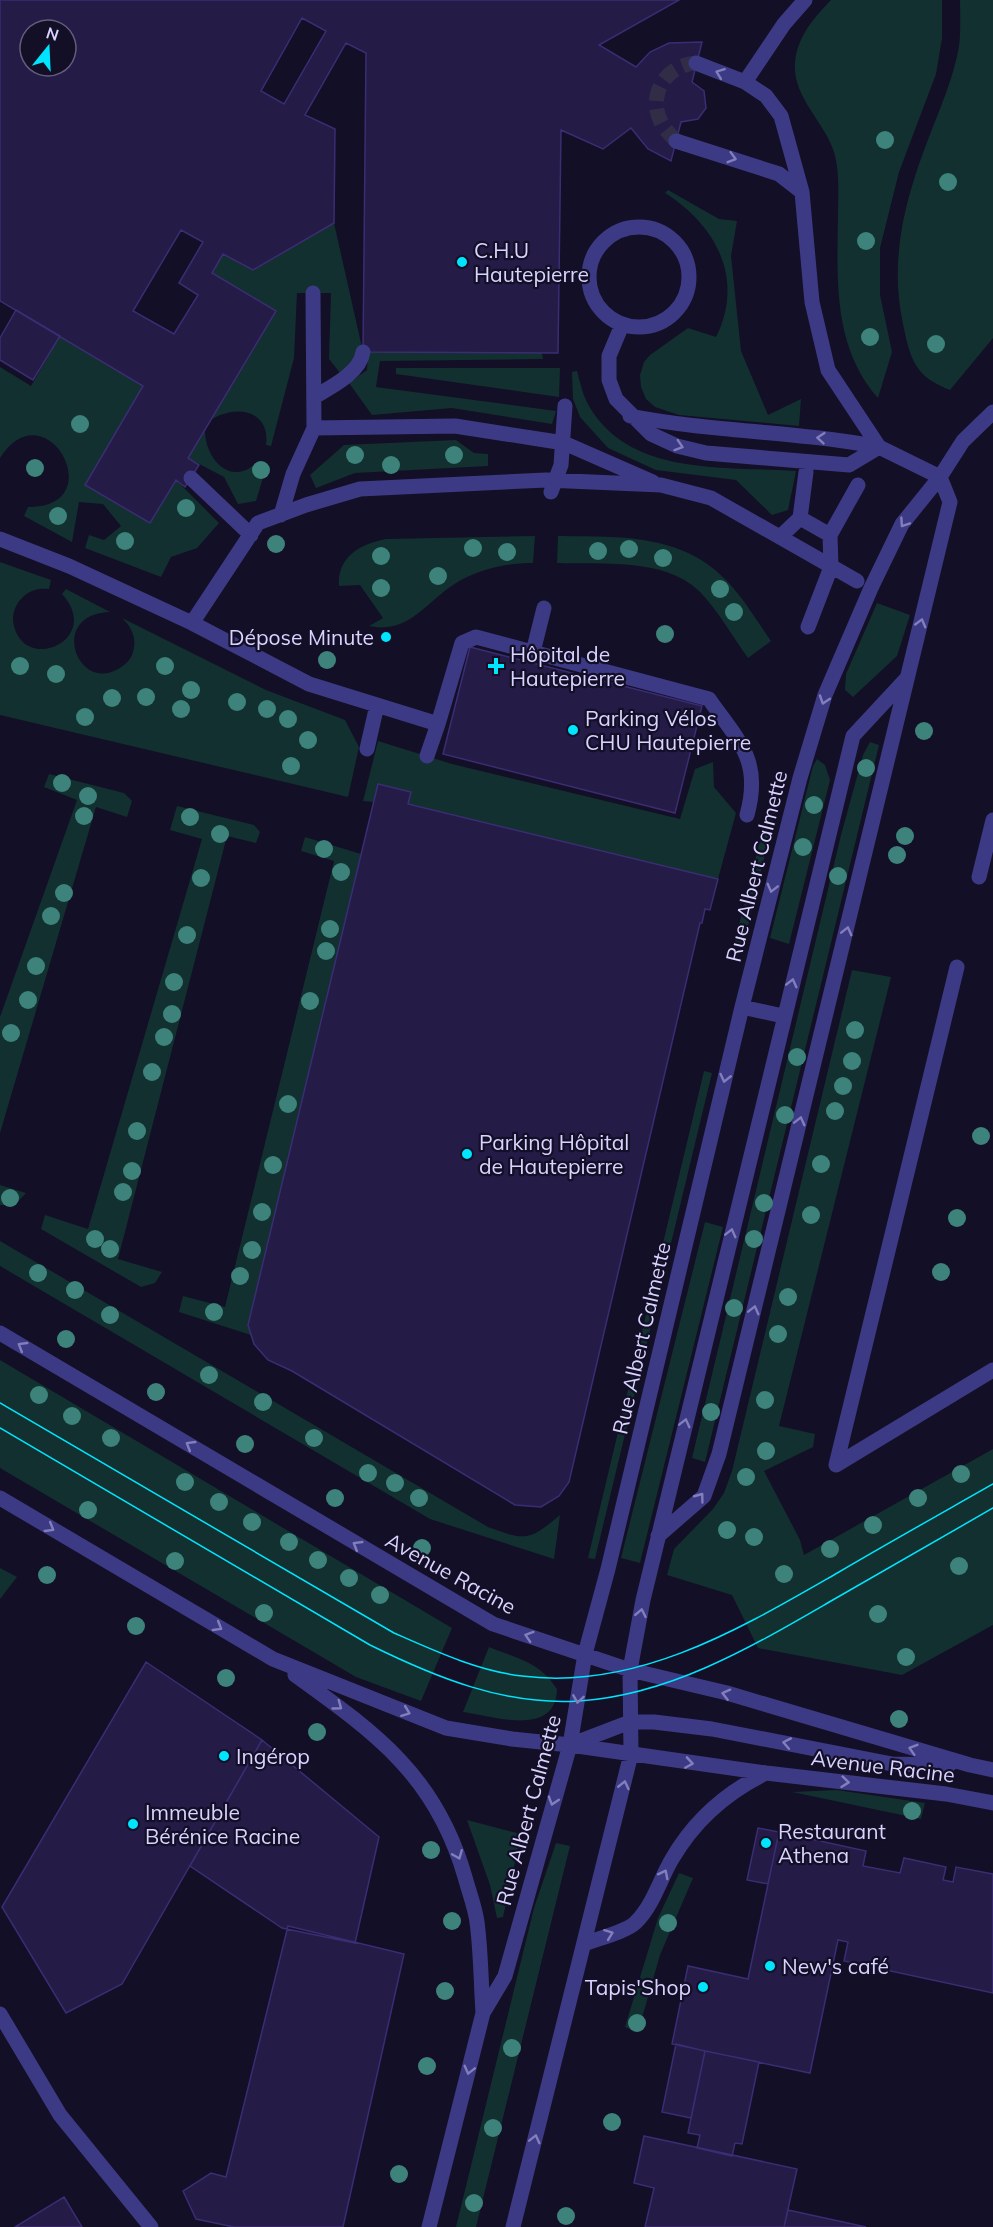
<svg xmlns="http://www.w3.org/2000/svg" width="993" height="2227" viewBox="0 0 993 2227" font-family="Mulish,sans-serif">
<rect width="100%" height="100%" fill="#130f26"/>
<path fill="#12302f" d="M831,0H942V38L936,74L899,172L880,248V295L892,352L878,398C833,347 837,280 838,216C838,196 840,172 834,152C824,121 792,97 795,62C798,35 814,18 831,0Z
M960,0H993V338L950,390C915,377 910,359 903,324C889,258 905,199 929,137C940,108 954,77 959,46C961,31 960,15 960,0Z
M668,190L719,219L737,221L731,256L741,351L768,415L801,399L799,426L679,415L655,407L646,399L641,387L640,375L644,362L650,355L688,328L716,337C745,279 716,225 665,193Z
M334,223L363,352L340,373L329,359L331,293H297L294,358L271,446L266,445C271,410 235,404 211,420L276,311L212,273L223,254L253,270Z
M60,336L148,379L85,485L150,523L176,480L219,523L197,548L171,557L161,577L85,548L89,535L104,540L121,526L103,504L79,502L72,542L24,516L28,507C113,508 46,386 0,458V367L31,386Z
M368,352L542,353L543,359L380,361L376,387L556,411L552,424L452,408L372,415L349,383L367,370Z
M396,368H560L559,397L396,374Z
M577,371C580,382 583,396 589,406C630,477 726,466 796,471L788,510L772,515L736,480L656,470L608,448L580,417L573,399L572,372Z
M205,430C205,461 233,488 258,461L267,464L256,501L238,504L224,477L188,458Z
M456,440L474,453L488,454V466L355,473L316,488L310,475L344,445Z
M535,536L533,563C507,563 484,568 461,580C428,598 411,635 369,626L383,618L360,585L339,586C337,557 360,544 386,539Z
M558,536C620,537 681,533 727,581C744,599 757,621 771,641L748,658C732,636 718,610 699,591C663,557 602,565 557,563Z
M0,562L51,580L49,589C39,588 30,590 23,597C15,604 11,616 14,626C26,674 103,639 62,594L66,589L110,612C48,614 77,693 118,669C125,665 131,660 133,652C137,639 132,627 122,618L266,690L345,720L359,747L348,797L0,715Z
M877,603L910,615L897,656L853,697L845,690L846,674Z
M378,741L452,764L680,819L695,769L713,762L714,787L736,813L718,879L408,804L411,792L378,784L374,802L363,801Z
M870,742L879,745L705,1462L692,1458L841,835L863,755Z
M817,759L825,765L830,780L789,944L770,938L813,766Z
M49,774L124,793L132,801L127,817L96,807L0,1133V1017L77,800L44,787Z
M776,776L777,804L743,947L734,945Z
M177,806L254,825L260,832L256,843L227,836L118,1259L162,1272L155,1283L141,1287L41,1229L45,1215L88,1229L202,839L170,830Z
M305,837L361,854L250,1316L251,1335L179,1312L183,1296L225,1307L334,861L301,851Z
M852,970L891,977L779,1426L815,1434L813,1447L764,1471L800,1540L804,1555L993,1449V1625L902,1675L758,1648L732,1595L667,1575L674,1549L713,1509L724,1493L732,1471Z
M704,1071L712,1073L595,1559L588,1558Z
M0,1185L26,1193L15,1205H0Z
M705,1222L723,1227L640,1563L621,1558Z
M0,1241L488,1527C526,1541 529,1541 560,1515L554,1559L430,1519L0,1266Z
M0,1360L452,1628L421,1701L356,1677L0,1468Z
M0,1568L17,1577L0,1599Z
M489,1647C518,1659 539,1661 557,1689C556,1738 493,1716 463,1712Z
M837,1790L925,1803L921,1819L792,1792Z
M467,1820L521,1834L503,1917L497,1918L490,1885Z
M556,1843L570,1846L476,2227H456L534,1908Z
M679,1873L693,1878L660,1955L638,2032L625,2027L658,1918Z"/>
<path fill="#241b47" stroke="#3b2d73" stroke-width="1.5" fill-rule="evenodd" d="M0,0H679L599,45L636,67L650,52L669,43L702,42L692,82L704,91L706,108L698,119L681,122L671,161L648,149L631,128L603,149L561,130L558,353L363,352L366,53L346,43L305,115L335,129L334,223L253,270L223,254L212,273L276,311L188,458L199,465L185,487L176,480L150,523L85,485L143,386L0,301ZM302,18L326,31L284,104L261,91ZM30,30H66V66H30ZM181,230L203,242L179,283L198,295L174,334L133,311Z
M16,310L60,336L33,380L0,360V338Z
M470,647L702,706L675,813L443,754Z
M378,784L411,792L408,804L718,879L710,910L705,909L702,923H700L569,1482L559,1496L541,1507L515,1505L292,1371L268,1360L254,1344L248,1325Z
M146,1662L262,1740L122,1984L66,2013L2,1907Z
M262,1740L379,1837L355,1943L282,1928L190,1866Z
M758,1828L779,1832L768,1884L747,1880Z
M779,1832L866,1851L863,1866L900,1873L904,1858L946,1867L943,1880L953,1882L956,1867L993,1874V1993L844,1961L848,1942L838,1940L810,2073L672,2044L688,1966L748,1979Z
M288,1926L404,1954L343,2227H234L196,2219L183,2191L211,2173L226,2177Z
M676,2044L705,2051L691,2118L662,2112Z
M705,2051L759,2062L742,2144L735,2143L732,2156L697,2148L700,2135L688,2133Z
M644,2136L797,2169L784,2227H645L654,2188L634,2183Z
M64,2197L82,2227H15Z
M788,2210L866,2227H784Z"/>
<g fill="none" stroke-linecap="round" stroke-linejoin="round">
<path stroke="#312d47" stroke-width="15" stroke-dasharray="15 8" stroke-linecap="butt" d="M676,141C671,135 664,129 661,122C647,95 666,65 696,63"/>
<path stroke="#3d3a85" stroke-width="15" d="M696,63L745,82L766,96L781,116L802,192L812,302L828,370L879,447L940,477
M745,82L784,24L805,0
M676,141L779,174L802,192
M589 277a50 50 0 1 1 100 0a50 50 0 1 1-100 0Z
M313,293L314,428
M622,325L609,356V380L616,399L651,434L677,446L706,453L849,465L879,447
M314,397C331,387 360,373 363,352
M630,416C712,432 797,431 879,447
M191,478L251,535
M551,492L561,465L565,406
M281,515L293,474L314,428L455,426L564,443L653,482
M800,518L830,535
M780,537L800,518L806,472
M0,539L69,566L192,623L309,684L438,724L462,643L476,637L709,699C739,742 762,760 747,815
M192,623L258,523L306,505L360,489L546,480L661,485L711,498L857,581
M808,627L831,567L830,535L858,485
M533,652L544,608
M367,749L377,705
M427,756L438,724
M979,877L993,820
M742,1007L783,1016
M0,1333L493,1624L630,1670L727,1693L970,1765L993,1770
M836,1465L957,967
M836,1465L993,1370
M0,1498L273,1659L446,1728L512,1739L570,1745L766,1773L946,1794L993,1803
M658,1536L704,1496L719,1454L950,502L940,477
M295,1675C377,1734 436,1776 465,1877C469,1892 475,1907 477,1922C481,1952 481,1983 483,2013
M570,1745L630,1722H654L712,1729L892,1764L949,1765
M584,1944C597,1939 627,1931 635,1923C653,1906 660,1879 672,1859C694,1821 727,1792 766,1773
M0,2014L60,2115L151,2227
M429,2227L483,2013L505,1976L570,1745L585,1654L608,1569L742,1007L800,778L825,695L871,588L902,524L940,477L963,441L993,412
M513,2227L631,1754L630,1670L643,1600L853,736L906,679"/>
<path stroke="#00e5ff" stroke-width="1.5" d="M0,1403L394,1633C435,1651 478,1671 522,1676C638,1691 743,1627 839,1572C890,1542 942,1513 993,1484
M0,1428L370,1645C435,1677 505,1706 579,1701C671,1695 753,1646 831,1601C885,1570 939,1539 993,1508"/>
</g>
<g fill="#3d827b">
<circle cx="885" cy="140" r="9"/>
<circle cx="948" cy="182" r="9"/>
<circle cx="866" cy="241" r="9"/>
<circle cx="870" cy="337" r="9"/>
<circle cx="936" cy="344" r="9"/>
<circle cx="80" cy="424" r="9"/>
<circle cx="355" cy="455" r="9"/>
<circle cx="454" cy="455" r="9"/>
<circle cx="391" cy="465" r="9"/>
<circle cx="35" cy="468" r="9"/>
<circle cx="261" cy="470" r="9"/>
<circle cx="186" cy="508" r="9"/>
<circle cx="58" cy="516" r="9"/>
<circle cx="125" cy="541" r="9"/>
<circle cx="276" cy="544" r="9"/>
<circle cx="473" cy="548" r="9"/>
<circle cx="629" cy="549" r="9"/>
<circle cx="598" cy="551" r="9"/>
<circle cx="507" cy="552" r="9"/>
<circle cx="381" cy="556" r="9"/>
<circle cx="663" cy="558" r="9"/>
<circle cx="438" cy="576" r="9"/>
<circle cx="381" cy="588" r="9"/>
<circle cx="720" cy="589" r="9"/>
<circle cx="734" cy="612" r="9"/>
<circle cx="665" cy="634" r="9"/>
<circle cx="327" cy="660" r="9"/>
<circle cx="20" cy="666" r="9"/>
<circle cx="165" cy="666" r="9"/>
<circle cx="56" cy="674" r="9"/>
<circle cx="191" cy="690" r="9"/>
<circle cx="146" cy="697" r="9"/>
<circle cx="112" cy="698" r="9"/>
<circle cx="237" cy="702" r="9"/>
<circle cx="181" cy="709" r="9"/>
<circle cx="267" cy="709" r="9"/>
<circle cx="85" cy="717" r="9"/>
<circle cx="288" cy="719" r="9"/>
<circle cx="924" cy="731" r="9"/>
<circle cx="308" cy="740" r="9"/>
<circle cx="291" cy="766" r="9"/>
<circle cx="866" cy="768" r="9"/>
<circle cx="62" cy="783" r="9"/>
<circle cx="88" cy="796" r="9"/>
<circle cx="814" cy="805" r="9"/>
<circle cx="84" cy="816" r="9"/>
<circle cx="190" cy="817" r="9"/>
<circle cx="220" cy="834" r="9"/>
<circle cx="905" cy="836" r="9"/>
<circle cx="803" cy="847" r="9"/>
<circle cx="324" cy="849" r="9"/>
<circle cx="897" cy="855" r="9"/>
<circle cx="341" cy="872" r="9"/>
<circle cx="838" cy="876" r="9"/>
<circle cx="201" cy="878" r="9"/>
<circle cx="64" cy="893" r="9"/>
<circle cx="51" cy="916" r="9"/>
<circle cx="330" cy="929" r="9"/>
<circle cx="187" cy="935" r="9"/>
<circle cx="326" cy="951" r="9"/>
<circle cx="36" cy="966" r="9"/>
<circle cx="174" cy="982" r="9"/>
<circle cx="28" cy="1000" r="9"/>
<circle cx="310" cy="1001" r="9"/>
<circle cx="172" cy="1014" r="9"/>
<circle cx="855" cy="1030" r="9"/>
<circle cx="11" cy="1033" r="9"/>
<circle cx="164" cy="1037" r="9"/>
<circle cx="797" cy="1057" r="9"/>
<circle cx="852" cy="1061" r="9"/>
<circle cx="152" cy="1072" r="9"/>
<circle cx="843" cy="1086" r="9"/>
<circle cx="288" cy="1104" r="9"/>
<circle cx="835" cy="1111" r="9"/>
<circle cx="785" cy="1115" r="9"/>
<circle cx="137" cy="1131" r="9"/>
<circle cx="981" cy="1136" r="9"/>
<circle cx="821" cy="1164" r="9"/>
<circle cx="273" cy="1165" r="9"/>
<circle cx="132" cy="1171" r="9"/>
<circle cx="123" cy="1192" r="9"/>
<circle cx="10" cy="1198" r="9"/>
<circle cx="764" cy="1203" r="9"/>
<circle cx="262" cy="1212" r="9"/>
<circle cx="811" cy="1215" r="9"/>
<circle cx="957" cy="1218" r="9"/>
<circle cx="95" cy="1239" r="9"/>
<circle cx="754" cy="1239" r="9"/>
<circle cx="110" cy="1249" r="9"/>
<circle cx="252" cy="1250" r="9"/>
<circle cx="941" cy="1272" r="9"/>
<circle cx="38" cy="1273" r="9"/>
<circle cx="240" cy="1276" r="9"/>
<circle cx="75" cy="1290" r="9"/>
<circle cx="788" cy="1297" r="9"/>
<circle cx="734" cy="1308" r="9"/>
<circle cx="214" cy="1312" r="9"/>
<circle cx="110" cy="1315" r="9"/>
<circle cx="778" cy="1334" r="9"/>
<circle cx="66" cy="1339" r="9"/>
<circle cx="209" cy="1375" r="9"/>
<circle cx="156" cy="1392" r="9"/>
<circle cx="39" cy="1395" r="9"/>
<circle cx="765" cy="1400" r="9"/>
<circle cx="263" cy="1402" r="9"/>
<circle cx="711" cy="1412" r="9"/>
<circle cx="72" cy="1416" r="9"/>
<circle cx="111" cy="1438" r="9"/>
<circle cx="314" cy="1438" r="9"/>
<circle cx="245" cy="1444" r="9"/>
<circle cx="766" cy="1451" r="9"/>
<circle cx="368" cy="1473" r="9"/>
<circle cx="961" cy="1474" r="9"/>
<circle cx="746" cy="1477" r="9"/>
<circle cx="185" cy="1482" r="9"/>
<circle cx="395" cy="1483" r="9"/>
<circle cx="335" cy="1498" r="9"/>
<circle cx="419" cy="1498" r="9"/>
<circle cx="918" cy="1498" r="9"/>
<circle cx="219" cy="1502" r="9"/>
<circle cx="88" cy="1510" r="9"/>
<circle cx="252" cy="1522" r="9"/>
<circle cx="873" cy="1525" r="9"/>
<circle cx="727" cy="1530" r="9"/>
<circle cx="754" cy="1537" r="9"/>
<circle cx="289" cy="1542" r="9"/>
<circle cx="422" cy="1548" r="9"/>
<circle cx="830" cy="1549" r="9"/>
<circle cx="318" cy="1560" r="9"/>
<circle cx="175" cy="1561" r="9"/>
<circle cx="959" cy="1566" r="9"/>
<circle cx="784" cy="1574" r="9"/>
<circle cx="47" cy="1575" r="9"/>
<circle cx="349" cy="1578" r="9"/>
<circle cx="380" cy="1595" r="9"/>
<circle cx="264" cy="1613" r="9"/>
<circle cx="878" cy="1614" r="9"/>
<circle cx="136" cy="1626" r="9"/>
<circle cx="906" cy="1657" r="9"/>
<circle cx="226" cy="1678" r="9"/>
<circle cx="899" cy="1719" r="9"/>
<circle cx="317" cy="1732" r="9"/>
<circle cx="912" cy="1811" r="9"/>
<circle cx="431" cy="1850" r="9"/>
<circle cx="452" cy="1921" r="9"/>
<circle cx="668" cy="1923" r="9"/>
<circle cx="445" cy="1991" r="9"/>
<circle cx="637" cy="2023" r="9"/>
<circle cx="512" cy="2048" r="9"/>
<circle cx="427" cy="2066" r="9"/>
<circle cx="612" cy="2122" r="9"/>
<circle cx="493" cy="2128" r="9"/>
<circle cx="399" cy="2174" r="9"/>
<circle cx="474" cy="2203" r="9"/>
<circle cx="566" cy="2216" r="9"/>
</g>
<defs><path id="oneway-chevron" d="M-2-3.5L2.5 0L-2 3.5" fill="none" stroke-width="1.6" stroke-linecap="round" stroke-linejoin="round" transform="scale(1.5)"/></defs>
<g stroke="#837fbc">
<use href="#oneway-chevron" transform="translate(720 73) rotate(-159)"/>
<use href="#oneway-chevron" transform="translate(732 158) rotate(16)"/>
<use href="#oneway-chevron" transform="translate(821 438) rotate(-175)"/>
<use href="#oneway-chevron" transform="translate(679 446) rotate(18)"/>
<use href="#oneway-chevron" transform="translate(904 523) rotate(124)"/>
<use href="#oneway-chevron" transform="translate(921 623) rotate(-75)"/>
<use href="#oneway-chevron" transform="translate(824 700) rotate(108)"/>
<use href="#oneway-chevron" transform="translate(772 888) rotate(104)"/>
<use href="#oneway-chevron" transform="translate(847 931) rotate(-76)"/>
<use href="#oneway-chevron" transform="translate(792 983) rotate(-76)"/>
<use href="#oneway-chevron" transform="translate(725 1078) rotate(103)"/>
<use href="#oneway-chevron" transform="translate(800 1121) rotate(-76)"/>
<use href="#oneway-chevron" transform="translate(731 1233) rotate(-76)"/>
<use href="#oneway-chevron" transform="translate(754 1310) rotate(-76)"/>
<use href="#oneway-chevron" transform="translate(22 1346) rotate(-149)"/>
<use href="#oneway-chevron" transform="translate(685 1423) rotate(-76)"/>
<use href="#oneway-chevron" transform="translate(190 1445) rotate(-149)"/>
<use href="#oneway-chevron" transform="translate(700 1497) rotate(-53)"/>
<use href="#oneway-chevron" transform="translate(50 1528) rotate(31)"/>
<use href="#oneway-chevron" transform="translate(357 1545) rotate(-149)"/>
<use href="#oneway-chevron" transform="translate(641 1613) rotate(-79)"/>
<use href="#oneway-chevron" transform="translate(218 1627) rotate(31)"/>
<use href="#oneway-chevron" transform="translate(529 1636) rotate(-162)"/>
<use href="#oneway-chevron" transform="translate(726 1694) rotate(-166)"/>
<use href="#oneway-chevron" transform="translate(578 1699) rotate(99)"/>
<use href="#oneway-chevron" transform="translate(338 1706) rotate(36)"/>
<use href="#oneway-chevron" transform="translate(406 1712) rotate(21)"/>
<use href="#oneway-chevron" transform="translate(787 1743) rotate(-169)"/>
<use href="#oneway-chevron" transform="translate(913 1749) rotate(-163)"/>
<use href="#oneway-chevron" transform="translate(689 1763) rotate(9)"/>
<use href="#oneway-chevron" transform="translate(845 1782) rotate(6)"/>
<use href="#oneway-chevron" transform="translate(624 1785) rotate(-77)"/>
<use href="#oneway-chevron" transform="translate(553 1801) rotate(107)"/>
<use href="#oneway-chevron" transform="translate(458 1855) rotate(68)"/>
<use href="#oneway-chevron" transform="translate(664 1874) rotate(-63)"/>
<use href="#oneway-chevron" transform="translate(609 1934) rotate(-21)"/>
<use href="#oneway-chevron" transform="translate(469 2070) rotate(104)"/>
<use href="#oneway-chevron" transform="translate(535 2139) rotate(-76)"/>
</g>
<g fill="#00e5ff" stroke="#130f26" stroke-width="2">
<circle cx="462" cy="262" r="6"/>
<circle cx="386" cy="637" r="6"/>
<path d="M493 657h6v6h6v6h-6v6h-6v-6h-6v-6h6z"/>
<circle cx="573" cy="730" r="6"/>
<circle cx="467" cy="1154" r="6"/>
<circle cx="224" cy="1756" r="6"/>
<circle cx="133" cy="1824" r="6"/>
<circle cx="766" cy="1843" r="6"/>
<circle cx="770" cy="1966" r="6"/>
<circle cx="703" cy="1987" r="6"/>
</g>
<g text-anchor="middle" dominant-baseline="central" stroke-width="4.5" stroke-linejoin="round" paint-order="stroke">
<g font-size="21" fill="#d9d4ff" stroke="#130f26" text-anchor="start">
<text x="474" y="250">C.H.U<tspan x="474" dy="24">Hautepierre</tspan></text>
<text x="374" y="637" text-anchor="end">Dépose Minute</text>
<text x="510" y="654">Hôpital de<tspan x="510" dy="24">Hautepierre</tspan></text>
<text x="585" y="718">Parking Vélos<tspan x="585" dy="24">CHU Hautepierre</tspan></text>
<text x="479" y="1142">Parking Hôpital<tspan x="479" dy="24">de Hautepierre</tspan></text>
<text x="236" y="1756">Ingérop</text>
<text x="145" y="1812">Immeuble<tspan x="145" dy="24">Bérénice Racine</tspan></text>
<text x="778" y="1831">Restaurant<tspan x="778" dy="24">Athena</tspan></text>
<text x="782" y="1966">New's café</text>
<text x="691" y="1987" text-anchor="end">Tapis'Shop</text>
</g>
<g font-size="21" fill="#d9d4ff" stroke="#130f26">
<text transform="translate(756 866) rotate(-76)">Rue Albert Calmette</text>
<text transform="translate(641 1338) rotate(-77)">Rue Albert Calmette</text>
<text transform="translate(451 1573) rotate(29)">Avenue Racine</text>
<text transform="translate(883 1766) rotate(7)">Avenue Racine</text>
<text transform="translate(528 1810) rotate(-75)">Rue Albert Calmette</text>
</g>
</g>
<g transform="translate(48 48) rotate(18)"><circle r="28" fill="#130f26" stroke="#625e7d" stroke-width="1.5"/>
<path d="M0-4.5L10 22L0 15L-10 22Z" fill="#00e5ff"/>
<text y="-9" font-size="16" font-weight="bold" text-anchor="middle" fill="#d9d4ff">N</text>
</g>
</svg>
